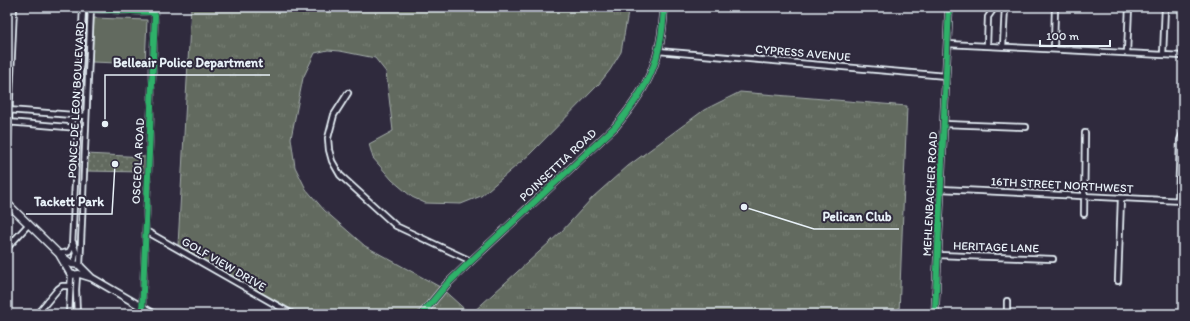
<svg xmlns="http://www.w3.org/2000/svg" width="1190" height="321" viewBox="0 0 1190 321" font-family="Itim,sans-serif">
<defs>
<pattern id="grass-tufts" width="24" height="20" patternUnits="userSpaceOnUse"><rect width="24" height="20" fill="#626a5e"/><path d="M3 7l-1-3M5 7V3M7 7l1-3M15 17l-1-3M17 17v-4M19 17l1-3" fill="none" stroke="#788076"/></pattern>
<pattern id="park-dots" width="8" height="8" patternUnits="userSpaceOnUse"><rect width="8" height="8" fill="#626a5e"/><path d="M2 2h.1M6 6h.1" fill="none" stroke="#788076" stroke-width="1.8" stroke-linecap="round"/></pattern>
</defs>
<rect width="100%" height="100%" fill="#2f2a3d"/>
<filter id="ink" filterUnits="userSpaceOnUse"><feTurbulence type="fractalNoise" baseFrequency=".025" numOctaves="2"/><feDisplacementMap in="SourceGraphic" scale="8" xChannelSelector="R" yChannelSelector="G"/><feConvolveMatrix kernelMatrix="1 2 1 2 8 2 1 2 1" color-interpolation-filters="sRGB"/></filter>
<g filter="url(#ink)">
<path fill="url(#grass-tufts)" stroke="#a5aeab" d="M191,7H629L621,52L610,70L599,84L530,154L481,196L461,204L425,203L412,197L392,180L373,158L369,144L393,131L386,72L375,58L340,51L328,50L315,53L303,78L291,138L295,167L306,189L324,210L365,246L440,287L470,314H300L178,245Z
M740,92L907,106L899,314H471L561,232L593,197L628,166L704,110Z"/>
<path fill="url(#park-dots)" stroke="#a5aeab" d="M86,154L146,157L145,172L85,171Z"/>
<path fill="#626a5e" stroke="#a5aeab" d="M94,18L147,20L145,64L92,62Z"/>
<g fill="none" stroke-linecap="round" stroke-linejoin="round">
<g stroke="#e8f1f8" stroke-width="8">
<path id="street" d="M52,7L151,12L155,15L142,314
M947,44L1183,56
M987,46L988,17L995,7
M1003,46L1005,7
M1054,48L1055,7
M658,51L946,76
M1127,53L1129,7
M1163,55L1165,7
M348,93L334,115L328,138L329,150L332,161L340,175L396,226L471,261
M8,110L86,116
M7,122L79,128
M944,124L1026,127
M7,164L14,7
M940,189L1183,201
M1178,201L1180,140L1183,133
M1084,214L1085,133
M146,231L292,314
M73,242L76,252L74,263
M7,248L29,224
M59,254L69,252L72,247L83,7
M937,255L1053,259
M80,266L91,7
M1118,281L1121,198
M37,314L58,289L62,286H71
M69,314L71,275
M77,314L76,290L77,275
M1007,314V301"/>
</g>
<g stroke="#e8f1f8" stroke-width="9">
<path id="secondary" d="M7,203L59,254L72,264
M59,254L71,275L79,274L92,278L154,314
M72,264L79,265L92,278
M422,314L447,284L471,261L615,127C648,88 662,60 664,7
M935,314L949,7"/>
</g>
<use href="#street" stroke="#2f2a3d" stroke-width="4.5"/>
<use href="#secondary" stroke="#2f2a3d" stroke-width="6"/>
<g stroke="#2f2a3d" stroke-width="8">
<path id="cycleway" d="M52,7L151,12L155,15L142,314
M422,314L447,284L471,261L615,127C648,88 662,60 664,7
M935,314L949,7"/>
</g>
<use href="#cycleway" stroke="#2db169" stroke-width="6"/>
</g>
</g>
<g text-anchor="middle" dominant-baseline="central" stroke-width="4" stroke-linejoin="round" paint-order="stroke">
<g font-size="12" fill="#e8f1f8" stroke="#2f2a3d">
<text transform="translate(803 53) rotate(5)">CYPRESS AVENUE</text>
<text transform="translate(76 100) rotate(-87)">PONCE DE LEON BOULEVARD</text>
<text transform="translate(138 161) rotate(-87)">OSCEOLA ROAD</text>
<text transform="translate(558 165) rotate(-43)">POINSETTIA ROAD</text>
<text transform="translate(1062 185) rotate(3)">16TH STREET NORTHWEST</text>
<text transform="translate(930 194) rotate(-87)">MEHLENBACHER ROAD</text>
<text transform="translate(996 247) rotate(2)">HERITAGE LANE</text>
<text transform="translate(224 264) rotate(30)">GOLF VIEW DRIVE</text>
</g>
</g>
<path fill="none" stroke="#e8f1f8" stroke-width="1.5" d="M105 124L105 75H270M115 164L112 214H26M744 207L814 229H899"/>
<g fill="#e8f1f8" stroke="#2f2a3d" stroke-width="1.5">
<circle cx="105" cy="124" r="4"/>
<circle cx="115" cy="164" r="4"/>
<circle cx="744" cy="207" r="4"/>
</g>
<g font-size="13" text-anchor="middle" font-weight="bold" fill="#e8f1f8" stroke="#2f2a3d" stroke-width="4" stroke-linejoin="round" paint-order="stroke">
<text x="188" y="67">Belleair Police Department</text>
<text x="69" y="206">Tackett Park</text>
<text x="857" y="221">Pelican Club</text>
</g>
<rect width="1190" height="321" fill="none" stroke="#2f2a3d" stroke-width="24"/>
<rect x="12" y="12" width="1166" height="297" fill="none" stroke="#e8f1f8" stroke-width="1.5" filter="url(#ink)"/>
<path d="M1040 40v6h70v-6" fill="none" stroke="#e8f1f8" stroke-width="2"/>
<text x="1046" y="40" font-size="12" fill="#e8f1f8" stroke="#2f2a3d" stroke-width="3" paint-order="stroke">100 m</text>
</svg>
